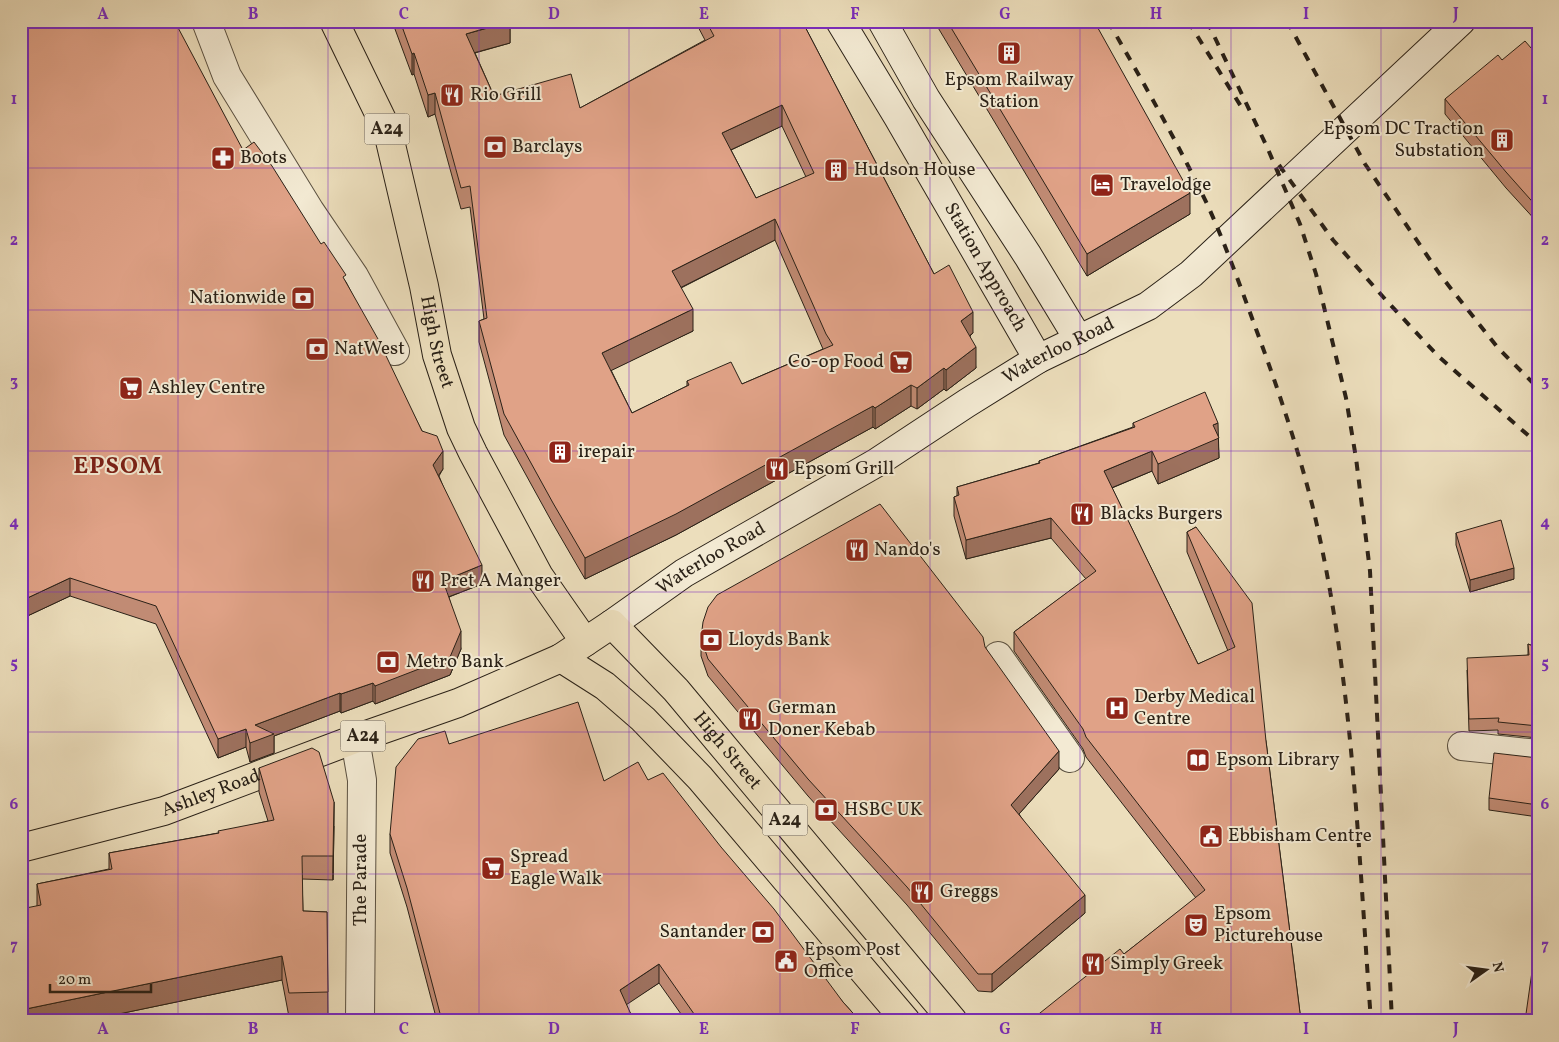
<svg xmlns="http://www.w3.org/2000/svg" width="1559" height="1042" viewBox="0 0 1559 1042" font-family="Vollkorn,serif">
<rect width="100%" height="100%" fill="#ecdebc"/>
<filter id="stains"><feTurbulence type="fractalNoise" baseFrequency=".004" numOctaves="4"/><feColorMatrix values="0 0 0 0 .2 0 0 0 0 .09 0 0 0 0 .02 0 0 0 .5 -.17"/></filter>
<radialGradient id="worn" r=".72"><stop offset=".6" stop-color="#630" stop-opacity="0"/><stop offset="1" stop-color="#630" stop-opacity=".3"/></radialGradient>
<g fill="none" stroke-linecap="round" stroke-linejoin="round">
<g stroke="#5a5040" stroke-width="30">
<path id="street" d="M206,21L227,76L310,211L354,276L395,351
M998,656L1070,758
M355,739L362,780L360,1021
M1462,746L1538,754"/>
</g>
<g stroke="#2a2117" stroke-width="30">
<g id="secondary">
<path id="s1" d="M840,21L898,117L1038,359"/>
<path d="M882,21L926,99L1028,256L1079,340"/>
<path id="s2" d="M612,624L684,573L876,463L967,403L1038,359L1148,306L1191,274L1461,21"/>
</g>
</g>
<g stroke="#2a2117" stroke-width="30">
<g id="highway">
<path id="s3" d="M334,21L388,132L424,286L437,355L461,428L473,453L539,576L585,642"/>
<path d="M561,658L605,686L643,719L700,778L906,1021"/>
<path id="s4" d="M21,848L164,811L355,739L458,703L561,658L612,624L676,690L953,1021"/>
</g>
</g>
<use href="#street" stroke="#f3ead3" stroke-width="28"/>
<use href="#secondary" stroke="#f3ead3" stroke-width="28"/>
<use href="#highway" stroke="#ecdebc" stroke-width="28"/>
<path stroke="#2a2117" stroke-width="4" stroke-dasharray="9 9" stroke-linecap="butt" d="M1108,21C1143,82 1178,143 1208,206C1226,246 1241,288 1256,329C1277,386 1297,445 1312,504C1353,673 1358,848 1371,1021
M1188,21L1242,108
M1207,21L1267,147L1300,224L1316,274L1346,398L1356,458L1370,571L1392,1021
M1287,21L1365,164L1441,276L1498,348L1538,388
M1279,165L1333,240L1385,299L1438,356L1538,444"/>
</g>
<path fill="#c18b74" stroke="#2a2117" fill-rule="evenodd" d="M392,21H510V43L475,53L494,96L580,108L705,40L695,21H802L934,274L973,333L970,336L976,368L946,391L944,389L917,409L911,406L875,429L873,427L676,535L585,579L553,524L504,435L479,342V321L484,319L470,207L461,209L435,114L428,117L414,74L412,75ZM782,126L806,177L756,198L731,150ZM775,240L823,349L742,384L687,381V386L632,413L611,370L693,331L681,288Z
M934,21H1094L1190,214L1087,276Z
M1538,56V223L1506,188L1445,114V99L1502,60Z
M243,150L346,282L422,431L443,469L439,476L482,584L449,597L461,649L450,675L375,704L373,701L341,713L340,711L274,736V753L250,762L246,747L218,758L156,624L70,596L21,619Z
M1133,423L1218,436L1219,458L1158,484L1152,471L1112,488L1198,664L1228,651L1187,552V532L1196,527L1266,741L1301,1021L1124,954L1196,898L1086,757L1083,749L1014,651V632L1086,579L1051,538L966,559L954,516V497L957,496V487L1039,463V461L1133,427Z
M1456,533L1514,579L1470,592L1456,545Z
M701,638L985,647L1059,769L1019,814L1085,913L992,992L978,991L907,905L808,796L708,676L701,656Z
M1528,644L1538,648V738L1498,734V730L1469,731L1467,670L1528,655Z
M449,744L604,781L648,780L843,1002L860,1021H686L659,983L626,1004L634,1021H437L407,907L390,853V834Z
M1538,758V817L1489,810V798Z
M259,768L334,826L333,880L302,879L303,911L327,912L328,1016L289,1017L282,980L85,1021H21L37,905V884L109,869V853L218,833L268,821L259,792Z"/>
<path fill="#9d715e" stroke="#2a2117" d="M510,22V43L466,55V34Z
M414,53V74L412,75V54Z
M435,93V114L428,117V95Z
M782,105V126L722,154V133Z
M1190,193V214L1087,276V254Z
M775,219V240L672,292V271Z
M693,309V331L602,375V353Z
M973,312V333L961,342V321Z
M976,347V368L946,391V370Z
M944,368V389L917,409V388Z
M911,385V406L875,429V408Z
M873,406V427L676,535L585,579V558Z
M1218,423L1219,458L1158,484V464L1213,425Z
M443,451V469L433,483V465Z
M1152,451V471L1104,491V471Z
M1051,518V538L966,559V540Z
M482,565V584L443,599V581Z
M1514,568V579L1470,592V580Z
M70,578V596L21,619V601Z
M461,631V649L450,675L375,704V686Z
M373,683V701L341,713V694Z
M340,693V711L274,736V753L250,762V743L255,725Z
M246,729V747L218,758V739Z
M1059,751V769L1011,823V805Z
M334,802V826L333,880V856Z
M1085,895V913L992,992V974Z
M282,956V980L85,1021H21V1010Z
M659,964V983L620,1009V990Z"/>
<path fill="#e0a287" stroke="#2a2117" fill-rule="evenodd" d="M21,21H166L169,25L175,22L243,150L254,142L272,166L321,244L324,242L346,275L343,277L378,339L422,431L437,436L443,451L433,465L482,565L443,581L461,631L450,657L375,686L373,683L341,694L340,693L255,725L274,734L250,743L246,729L218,739L156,606L70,578L21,601Z
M400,21H510L466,34L494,96L571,74L580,108L714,36L706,21H802L934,274L949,265L973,312L961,321L976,347L946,370L944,368L917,388L911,385L875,408L873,406L676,514L585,558L553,503L504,414L479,321L487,318L470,186L461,188L435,93L428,95L414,53L412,54ZM782,105L814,173L756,198L722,133ZM775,219L826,334L833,345L742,384L731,362L687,381L689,385L632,413L602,353L693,309L672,271Z
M947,21H1094L1190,193L1087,254Z
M1525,41L1538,56V208L1506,172L1445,99L1498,55L1502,60Z
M1205,392L1218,423L1213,425L1219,438L1158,464L1152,451L1104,471L1198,664L1235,647L1187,532L1196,527L1252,603L1266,741L1301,1021H1030L1120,949L1124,954L1205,890L1086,737L1083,729L1014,632L1096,571L1051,518L966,540L954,497L959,495L957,487L1040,463L1039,461L1135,427L1133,423Z
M880,504L983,637L985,647L1059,751L1011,805L1085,895L992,974H978L907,887L808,779L708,659L701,638L703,622L708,607L717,595Z
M1501,520L1514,568L1470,580L1456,533Z
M1528,644L1538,648V726L1498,722L1499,718L1469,719L1467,658L1529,655Z
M578,702L604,781L638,762L648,780L663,773L721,847L774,909L843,1002L860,1021H699L659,964L620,990L634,1021H442L407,888L390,834L396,767L418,739L445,731L449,744Z
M312,748L319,752L334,802L333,856H302L303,911L327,912L328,992L289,993L282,956L21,1010V909L41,905L37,884L112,869L109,853L219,833L218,831L274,820L259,768Z
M1494,753L1538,758V805L1489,798Z
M1538,929V1021H1525Z"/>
<path fill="none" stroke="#7b2cbf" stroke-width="1" stroke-opacity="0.55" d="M178,21V1021M328,21V1021M479,21V1021M629,21V1021M780,21V1021M930,21V1021M1080,21V1021M1231,21V1021M1381,21V1021M21,168H1538M21,310H1538M21,451H1538M21,592H1538M21,732H1538M21,874H1538"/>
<defs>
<g id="building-square" transform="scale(1.25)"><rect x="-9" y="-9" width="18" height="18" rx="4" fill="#8f2418" stroke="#f3ead3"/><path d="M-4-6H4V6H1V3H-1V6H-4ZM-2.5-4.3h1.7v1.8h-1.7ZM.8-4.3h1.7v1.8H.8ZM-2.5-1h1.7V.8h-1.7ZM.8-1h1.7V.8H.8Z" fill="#fff"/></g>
<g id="restaurant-square" transform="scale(1.25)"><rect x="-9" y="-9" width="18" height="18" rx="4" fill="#8f2418" stroke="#f3ead3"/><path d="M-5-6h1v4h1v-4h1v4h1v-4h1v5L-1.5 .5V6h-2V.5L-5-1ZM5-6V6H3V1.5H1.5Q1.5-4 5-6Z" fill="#fff"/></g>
<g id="bank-square" transform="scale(1.25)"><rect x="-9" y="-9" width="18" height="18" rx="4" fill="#8f2418" stroke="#f3ead3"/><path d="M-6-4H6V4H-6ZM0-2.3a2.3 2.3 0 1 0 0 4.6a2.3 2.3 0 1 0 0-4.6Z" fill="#fff"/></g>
<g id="pharmacy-square" transform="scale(1.25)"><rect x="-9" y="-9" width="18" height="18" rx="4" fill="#8f2418" stroke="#f3ead3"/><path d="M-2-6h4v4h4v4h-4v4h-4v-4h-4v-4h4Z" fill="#fff"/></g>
<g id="hotel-square" transform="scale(1.25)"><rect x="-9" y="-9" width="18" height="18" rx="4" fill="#8f2418" stroke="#f3ead3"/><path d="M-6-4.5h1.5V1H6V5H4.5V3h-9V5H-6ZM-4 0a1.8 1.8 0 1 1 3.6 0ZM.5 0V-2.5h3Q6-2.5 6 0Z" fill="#fff"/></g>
<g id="supermarket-square" transform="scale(1.25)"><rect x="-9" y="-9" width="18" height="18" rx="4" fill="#8f2418" stroke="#f3ead3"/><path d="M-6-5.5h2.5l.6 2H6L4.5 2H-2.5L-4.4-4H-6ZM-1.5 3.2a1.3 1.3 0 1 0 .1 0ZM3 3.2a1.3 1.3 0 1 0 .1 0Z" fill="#fff"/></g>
<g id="hospital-square" transform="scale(1.25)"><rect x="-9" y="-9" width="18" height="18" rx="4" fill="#8f2418" stroke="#f3ead3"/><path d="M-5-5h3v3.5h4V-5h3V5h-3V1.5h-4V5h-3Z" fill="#fff"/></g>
<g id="library-square" transform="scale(1.25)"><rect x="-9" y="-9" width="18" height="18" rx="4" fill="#8f2418" stroke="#f3ead3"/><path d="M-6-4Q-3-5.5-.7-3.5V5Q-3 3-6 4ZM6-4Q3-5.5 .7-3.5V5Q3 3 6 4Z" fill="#fff"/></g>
<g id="civic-square" transform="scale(1.25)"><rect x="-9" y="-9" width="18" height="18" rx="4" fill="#8f2418" stroke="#f3ead3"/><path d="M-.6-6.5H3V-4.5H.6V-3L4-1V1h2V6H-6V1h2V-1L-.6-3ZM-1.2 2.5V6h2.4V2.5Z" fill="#fff"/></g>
<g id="theatre-square" transform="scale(1.25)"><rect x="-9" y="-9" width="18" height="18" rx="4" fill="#8f2418" stroke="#f3ead3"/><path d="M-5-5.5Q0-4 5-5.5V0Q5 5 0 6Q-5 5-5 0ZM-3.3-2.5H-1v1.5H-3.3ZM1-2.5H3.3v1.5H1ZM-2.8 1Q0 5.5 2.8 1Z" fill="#fff"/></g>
</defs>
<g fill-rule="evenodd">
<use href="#building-square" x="1009" y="53"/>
<use href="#restaurant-square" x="452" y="95"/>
<use href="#building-square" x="1502" y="140"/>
<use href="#bank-square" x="495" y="147"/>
<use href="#pharmacy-square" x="223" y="158"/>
<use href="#building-square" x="836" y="170"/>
<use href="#hotel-square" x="1102" y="185"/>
<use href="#bank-square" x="303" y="298"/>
<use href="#bank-square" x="317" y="349"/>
<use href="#supermarket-square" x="901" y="362"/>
<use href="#supermarket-square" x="131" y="388"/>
<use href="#building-square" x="560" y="452"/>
<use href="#restaurant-square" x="777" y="469"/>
<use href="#restaurant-square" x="1082" y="514"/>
<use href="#restaurant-square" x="857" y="550"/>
<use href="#restaurant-square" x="423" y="581"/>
<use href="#bank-square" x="711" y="640"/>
<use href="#bank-square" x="388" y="662"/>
<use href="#hospital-square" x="1117" y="708"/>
<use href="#restaurant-square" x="750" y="719"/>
<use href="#library-square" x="1198" y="760"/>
<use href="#bank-square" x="826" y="810"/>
<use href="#civic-square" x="1211" y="836"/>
<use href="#supermarket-square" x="493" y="868"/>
<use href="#restaurant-square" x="922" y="892"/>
<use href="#theatre-square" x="1196" y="925"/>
<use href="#bank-square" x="763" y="932"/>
<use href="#civic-square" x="786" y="961"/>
<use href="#restaurant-square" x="1093" y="964"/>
</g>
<g text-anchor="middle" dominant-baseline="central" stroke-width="4" stroke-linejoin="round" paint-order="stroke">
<g fill="#f3ead3" stroke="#665d4f" stroke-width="1">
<rect x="364.5" y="113.5" width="45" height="31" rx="4"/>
<rect x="340.5" y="720.5" width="45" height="31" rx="4"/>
<rect x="762.5" y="804.5" width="45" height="31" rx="4"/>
</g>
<g font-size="18" font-weight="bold" fill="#2a2117">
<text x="387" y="129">A24</text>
<text x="363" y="736">A24</text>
<text x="785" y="820">A24</text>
</g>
<g font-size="19" fill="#2a2117" stroke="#f3ead3" text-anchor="start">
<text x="1009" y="80" text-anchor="middle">Epsom Railway<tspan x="1009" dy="22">Station</tspan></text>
<text x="470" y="95">Rio Grill</text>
<text x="1484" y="129" text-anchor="end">Epsom DC Traction<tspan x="1484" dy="22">Substation</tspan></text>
<text x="512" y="147">Barclays</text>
<text x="240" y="158">Boots</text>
<text x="854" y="170">Hudson House</text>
<text x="1120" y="185">Travelodge</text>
<text x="286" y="298" text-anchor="end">Nationwide</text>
<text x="334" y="349">NatWest</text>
<text x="884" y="362" text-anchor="end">Co-op Food</text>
<text x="148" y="388">Ashley Centre</text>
<text x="578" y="452">irepair</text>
<text x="794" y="469">Epsom Grill</text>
<text x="1100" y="514">Blacks Burgers</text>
<text x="874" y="550">Nando's</text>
<text x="440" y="581">Pret A Manger</text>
<text x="728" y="640">Lloyds Bank</text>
<text x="406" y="662">Metro Bank</text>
<text x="1134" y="697">Derby Medical<tspan x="1134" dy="22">Centre</tspan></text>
<text x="768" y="708">German<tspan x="768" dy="22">Doner Kebab</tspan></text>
<text x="1216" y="760">Epsom Library</text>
<text x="844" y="810">HSBC UK</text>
<text x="1228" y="836">Ebbisham Centre</text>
<text x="510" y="857">Spread<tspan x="510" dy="22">Eagle Walk</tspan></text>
<text x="940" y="892">Greggs</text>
<text x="1214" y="914">Epsom<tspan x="1214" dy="22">Picturehouse</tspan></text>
<text x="746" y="932" text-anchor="end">Santander</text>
<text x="804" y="950">Epsom Post<tspan x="804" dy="22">Office</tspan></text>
<text x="1110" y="964">Simply Greek</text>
</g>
<g font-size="19" fill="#2a2117" stroke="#f3ead3">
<text stroke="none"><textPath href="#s1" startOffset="286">Station Approach</textPath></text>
<text stroke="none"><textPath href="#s3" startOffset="339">High Street</textPath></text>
<text stroke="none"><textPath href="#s2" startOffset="524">Waterloo Road</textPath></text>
<text stroke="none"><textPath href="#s2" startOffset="119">Waterloo Road</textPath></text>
<text stroke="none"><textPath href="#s4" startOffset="806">High Street</textPath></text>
<text stroke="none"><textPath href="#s4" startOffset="198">Ashley Road</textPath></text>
<text transform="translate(361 880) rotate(-90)">The Parade</text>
</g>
<g font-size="24" font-weight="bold" letter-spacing="1" fill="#7a1f14" stroke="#f3ead3">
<text x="118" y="467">EPSOM</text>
</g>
</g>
<rect width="1559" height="1042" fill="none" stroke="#ecdebc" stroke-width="55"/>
<g transform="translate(1486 970) rotate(76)" stroke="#f3ead3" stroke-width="4" paint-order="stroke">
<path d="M0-4L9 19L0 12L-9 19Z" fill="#2a2117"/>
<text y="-8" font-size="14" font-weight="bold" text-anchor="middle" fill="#2a2117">N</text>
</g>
<path d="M50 984v8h101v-8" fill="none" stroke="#2a2117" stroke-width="2.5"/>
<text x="58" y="984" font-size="15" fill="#2a2117" stroke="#f3ead3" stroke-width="4" paint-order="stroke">20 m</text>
<rect x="28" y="28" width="1504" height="986" fill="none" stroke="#7b2cbf" stroke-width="2"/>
<g font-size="16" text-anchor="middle" font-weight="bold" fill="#7b2cbf">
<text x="103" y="19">A</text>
<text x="253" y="19">B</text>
<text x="404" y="19">C</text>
<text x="554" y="19">D</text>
<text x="704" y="19">E</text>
<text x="855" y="19">F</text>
<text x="1005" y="19">G</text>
<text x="1156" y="19">H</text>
<text x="1306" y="19">I</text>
<text x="1456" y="19">J</text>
<text x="14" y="104">1</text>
<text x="1545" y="104">1</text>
<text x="14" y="245">2</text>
<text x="1545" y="245">2</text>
<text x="14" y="386">3</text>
<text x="1545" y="386">3</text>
<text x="14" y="527">4</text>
<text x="1545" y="527">4</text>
<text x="14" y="668">5</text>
<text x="1545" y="668">5</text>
<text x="14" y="809">6</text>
<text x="1545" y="809">6</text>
<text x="14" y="950">7</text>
<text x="1545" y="950">7</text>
<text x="103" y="1034">A</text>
<text x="253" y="1034">B</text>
<text x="404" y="1034">C</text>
<text x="554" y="1034">D</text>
<text x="704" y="1034">E</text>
<text x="855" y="1034">F</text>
<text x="1005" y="1034">G</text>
<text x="1156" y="1034">H</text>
<text x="1306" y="1034">I</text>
<text x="1456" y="1034">J</text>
</g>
<rect width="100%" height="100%" filter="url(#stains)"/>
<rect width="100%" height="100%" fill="url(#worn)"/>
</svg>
